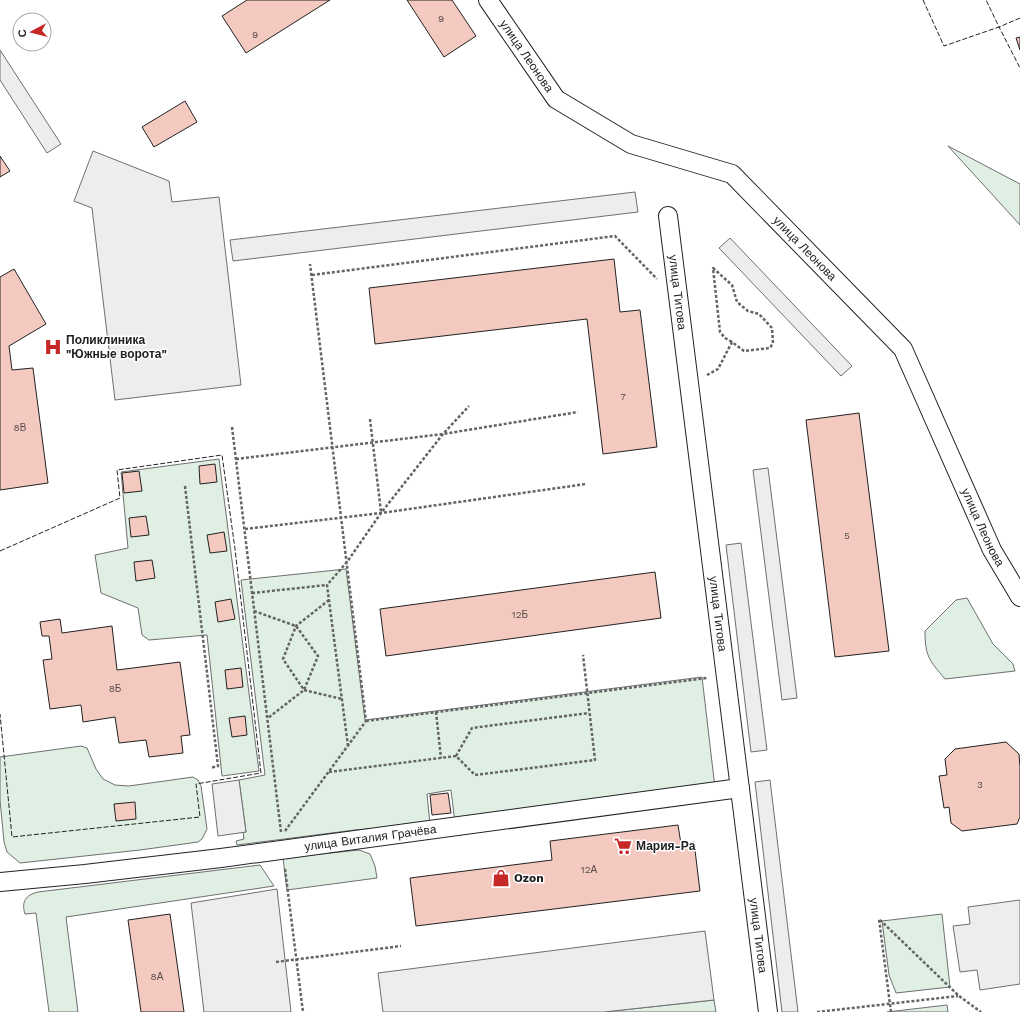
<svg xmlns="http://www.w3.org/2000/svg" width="1020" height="1012" viewBox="0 0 1020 1012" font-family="'Work Sans',sans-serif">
<rect width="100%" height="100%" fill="#fff"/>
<path fill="#e0efe3" stroke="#6f6f6f" d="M948,146L1020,184V225Z
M219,459L259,771L222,776L207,635L149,640L142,635L138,608L101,593L95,555L128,548L121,472Z
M346,569L365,720L702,677L715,788L455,823L451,790L427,794L430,824L355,830L237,845L236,841L244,839L243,832H246L239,780L265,775L241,580Z
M967,598L993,644L1013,664L1015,671L945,679C929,660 925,656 925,631L956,600Z
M81,746L87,748L96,769L103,779L115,785L129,786L193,777L198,780L201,786L207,829L202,839L198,842L140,850L20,863L7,852L4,842L0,800V757Z
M359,850L370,854L375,866L377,878L287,890L283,858Z
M260,865L274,886L66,917L78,1012H49L36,913L25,914C21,901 26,895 38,892Z
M942,914L950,987L896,993L889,975L882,921Z
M714,1000L716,1012H604Z
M947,1005L948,1012H887Z"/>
<path fill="#ededed" stroke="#6f6f6f" d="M0,50L61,144L47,153L0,80Z
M93,151L169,181L172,202L219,197L241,385L115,400L92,208L74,201Z
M635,192L638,212L233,261L230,240Z
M730,238L852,366L841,376L719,248Z
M768,468L797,698L782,700L753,470Z
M741,543L767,750L751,752L726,545Z
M239,780L246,832L218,836L212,784Z
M770,780L798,1012H782L755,782Z
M277,889L291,1012H204L191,903Z
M1020,900V984L980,990L977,970L960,972L953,926L970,924L968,907Z
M705,931L714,1000L604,1012H383L378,973Z"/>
<path fill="#f3c9c0" stroke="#222" d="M247,0H330L246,53L222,16Z
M407,0H452L476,36L444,57Z
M1020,37V50L1016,38Z
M185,101L197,122L154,147L142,127Z
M0,156L10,171L0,177Z
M614,259L620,312L640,310L657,447L603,454L587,319L375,344L369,288Z
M14,269L46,324L9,346L12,370L33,368L48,483L0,490V277Z
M859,413L889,651L835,657L806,420Z
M215,464L217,482L200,484L199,466Z
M139,471L142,491L124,493L122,473Z
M146,516L149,535L131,537L129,518Z
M224,532L227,551L210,553L207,535Z
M152,560L155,578L136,581L134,562Z
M655,572L661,618L386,656L380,609Z
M231,599L235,619L218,622L215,602Z
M60,619L62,633L112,626L117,670L180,662L190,735L181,736L183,753L149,757L146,740L119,743L115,717L83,722L81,705L50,709L43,660L52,659L49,636H42L40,622Z
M241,668L243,687L227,689L225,670Z
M245,716L247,735L232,737L229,718Z
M1006,742L1019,754L1020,767V817L1017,824L962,831L951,823L949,807L944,808L939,776L947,775L945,759L955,749Z
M448,793L451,813L432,815L430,795Z
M135,802L136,819L116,821L114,804Z
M678,825L681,844L694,842L700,891L416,926L410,878L552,860L550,841Z
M170,914L184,1012H141L128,920Z"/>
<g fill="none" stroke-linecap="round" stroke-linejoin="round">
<g stroke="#222" stroke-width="20">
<g id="street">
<path id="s1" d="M488,0L556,99L631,144L732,174L903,349L992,550L1020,597"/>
<path id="s2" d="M668,216L768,1012"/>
<path id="s3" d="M0,882L85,874L221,858L740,788"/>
</g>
</g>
<path stroke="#646464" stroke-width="2.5" stroke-dasharray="3 2" stroke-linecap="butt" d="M312,275L615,236L657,279
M707,375L718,369L732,342L744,351L770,348L773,343L772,328L759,314L748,311L737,302L732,285L713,268L720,332L725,338L732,342
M370,419L381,512
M232,427L281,832
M236,459L443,434L578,412
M185,486L218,766L210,768
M245,529L381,513L586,484
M252,593L327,585
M329,600L296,626L283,659L304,690L342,699
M254,611L296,626L318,656L304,690L268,718
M436,712L441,758
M366,721L707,678
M348,746L327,585L347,562L381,513L443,434L469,406
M456,756L472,728L589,713
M329,772L456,756L475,775L595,760L583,655
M285,831L366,721L310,264
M285,869L303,1012
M276,962L401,946
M817,1012L958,996
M891,1012L879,919L959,996L981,1012"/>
<use href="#street" stroke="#fff" stroke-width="18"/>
<path stroke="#222" stroke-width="1" stroke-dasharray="5 2" stroke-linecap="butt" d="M923,0L944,46L999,27L986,0
M1020,18L999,27L1020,68
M0,551L120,498L117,470L222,455L235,549L261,773L196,784L200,817L12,837L0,714"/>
</g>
<defs>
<g id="hospital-bare" transform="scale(1.38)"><path d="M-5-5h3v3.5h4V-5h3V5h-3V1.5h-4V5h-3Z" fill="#c62828" stroke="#fff" stroke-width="2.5" paint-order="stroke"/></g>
<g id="supermarket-bare" transform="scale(1.38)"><path d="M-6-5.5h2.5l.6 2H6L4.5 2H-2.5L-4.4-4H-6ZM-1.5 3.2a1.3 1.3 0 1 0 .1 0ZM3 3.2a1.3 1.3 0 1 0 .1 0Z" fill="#c62828" stroke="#fff" stroke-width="2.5" paint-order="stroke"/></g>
<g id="shop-bare" transform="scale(1.38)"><path d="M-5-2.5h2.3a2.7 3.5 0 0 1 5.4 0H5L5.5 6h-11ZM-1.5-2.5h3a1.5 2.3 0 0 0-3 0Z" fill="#c62828" stroke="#fff" stroke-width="2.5" paint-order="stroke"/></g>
</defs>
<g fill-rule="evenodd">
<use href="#hospital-bare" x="53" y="347"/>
<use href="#supermarket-bare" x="623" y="846"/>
<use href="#shop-bare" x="501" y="878"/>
</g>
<g text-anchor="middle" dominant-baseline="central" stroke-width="3" stroke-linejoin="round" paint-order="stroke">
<g font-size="10" fill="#564c4a">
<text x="441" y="18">9</text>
<text x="255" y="34">9</text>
<text x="623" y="396">7</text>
<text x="20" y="427">8В</text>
<text x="847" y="535">5</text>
<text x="520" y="614">12Б</text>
<text x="115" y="688">8Б</text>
<text x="980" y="784">3</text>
<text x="589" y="869">12А</text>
<text x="157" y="976">8А</text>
</g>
<g font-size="12" fill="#222" stroke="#fff">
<text stroke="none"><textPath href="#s1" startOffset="68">улица Леонова</textPath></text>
<text stroke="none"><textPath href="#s1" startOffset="417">улица Леонова</textPath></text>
<text stroke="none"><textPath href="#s2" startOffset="77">улица Титова</textPath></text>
<text stroke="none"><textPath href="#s1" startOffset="753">улица Леонова</textPath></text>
<text stroke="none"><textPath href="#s2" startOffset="401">улица Титова</textPath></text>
<text stroke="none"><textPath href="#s3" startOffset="373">улица Виталия Грачёва</textPath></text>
<text stroke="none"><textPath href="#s2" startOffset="725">улица Титова</textPath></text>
</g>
<g font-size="12" font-weight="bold" fill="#222" stroke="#fff" text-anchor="start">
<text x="66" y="340">Поликлиника<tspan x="66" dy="14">"Южные ворота"</tspan></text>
<text x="636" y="846">Мария-Ра</text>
<text x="514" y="878">Ozon</text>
</g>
</g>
<g transform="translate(32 32) rotate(263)"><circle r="19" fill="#ffffff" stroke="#a7a7a7"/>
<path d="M0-3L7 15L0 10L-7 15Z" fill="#c62828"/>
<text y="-6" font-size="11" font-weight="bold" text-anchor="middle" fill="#222222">С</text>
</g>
</svg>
